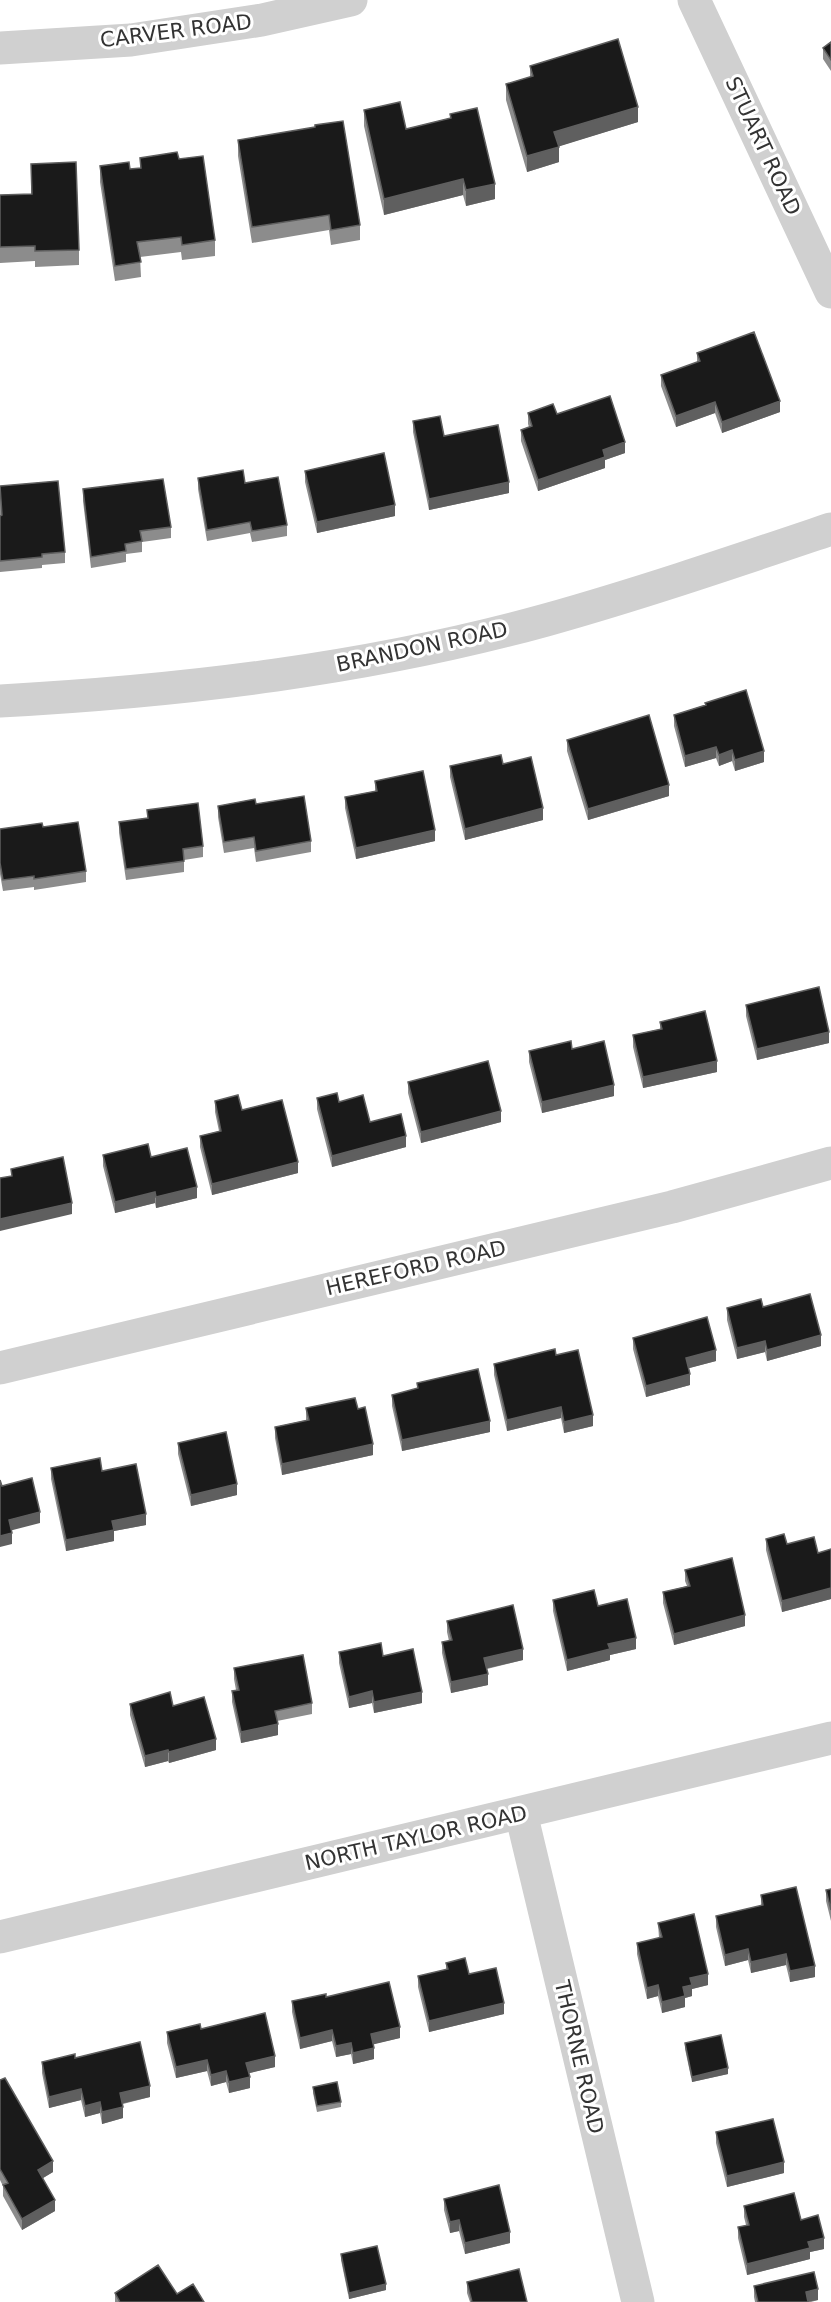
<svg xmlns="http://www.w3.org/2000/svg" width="831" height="2302" viewBox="0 0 831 2302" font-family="'DejaVu Sans',sans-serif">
<rect width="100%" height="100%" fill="#fff"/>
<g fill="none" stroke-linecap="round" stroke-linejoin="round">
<path stroke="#d0d0d0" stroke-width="33" d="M694,0L831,292
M0,48L131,40L262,20L351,0
M0,701C183,691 369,669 546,620C642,593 736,561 831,529
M0,1368L672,1207L831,1163
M521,1813L638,2302"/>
<path stroke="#d0d0d0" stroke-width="33" d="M0,1937L831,1738"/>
</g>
<path fill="#8c8c8c" d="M831,42V71L823,59V48Z
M530,66L638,122L559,146V162L527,172L506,100V84L530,77Z
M364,110L406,129L450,118V114L495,199L466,206L463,195L384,215L364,126Z
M238,140L360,225V240L331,245L329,230L252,243L238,156Z
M140,158L179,159L215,240V256L182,260L181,252L140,257L141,277L115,281L100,182V166L130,169L140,168Z
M31,164L79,250V265L35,267V261L0,263V195L31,194Z
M697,353L780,412L722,433L715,413L676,427L661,386V375L697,362Z
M528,413L557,414L625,453L605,460V468L538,491L521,441V430L529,427L528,424Z
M413,421L444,436L509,493L429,510L413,432Z
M305,471L395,516L317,533L305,482Z
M198,478L245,483L287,525V536L252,542L250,533L207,541L198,489Z
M0,486L65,552V563L42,565V568L0,572Z
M83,489L171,527V538L142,542V552L126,554V562L91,568L83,501Z
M705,703L764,762L735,771L732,761L719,766L716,758L685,767L674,726V715L705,705Z
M567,740L669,796L588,820L567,751Z
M503,764L543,820L465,840L450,777V766Z
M375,781L435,841L356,859L345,808V797L375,791Z
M256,804L311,841V852L256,862L254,848L224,853L218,817V806Z
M147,810L203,846V857L184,860V872L126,880L119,833V822L147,818Z
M43,827L86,871V882L34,890V887L3,891L0,874V829Z
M746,1005L829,1043L757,1060L746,1016Z
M660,1022L717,1072L643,1088L633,1047V1035L660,1029Z
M572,1049L614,1096L542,1113L529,1062V1051Z
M408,1082L501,1122L421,1143L408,1093Z
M317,1098L339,1102L406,1147L332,1167L317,1109Z
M215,1101L242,1110L298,1173L212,1195L200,1147V1136L219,1131L215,1112Z
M103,1155L151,1157L197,1198L156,1208L155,1203L115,1213L103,1166Z
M763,1307L821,1346L767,1361L765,1352L737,1359L727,1320V1308Z
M633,1338L716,1361L689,1368L690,1385L646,1397L633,1349Z
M556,1355L593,1426L564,1433L561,1418L507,1431L494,1375V1364Z
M417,1383L490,1432L402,1451L392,1406V1395L417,1389Z
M306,1408L358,1409L373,1455L282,1475L275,1438V1427L306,1420Z
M178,1443L237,1495L191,1506L178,1454Z
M51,1468L102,1471L146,1525L114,1531V1541L66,1551L51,1479Z
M766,1539L818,1553L831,1549V1599L782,1612L766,1550Z
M685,1570L745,1626L674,1645L663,1603V1592L687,1586L685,1581Z
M553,1600L598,1606L636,1649L610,1655V1660L567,1671L553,1611Z
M447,1621L523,1660L487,1669L488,1685L451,1693L442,1653V1642L449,1641L447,1632Z
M339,1652L383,1656L422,1703L374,1713L372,1703L349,1708L339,1663Z
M234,1668L312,1703V1714L277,1721L278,1735L241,1743L232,1702V1691L236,1690L234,1679Z
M130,1704L173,1706L216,1750L169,1763L168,1761L145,1767L130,1715Z
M831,1889V1921L826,1901V1890Z
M761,1895L815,1977L790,1982L786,1965L751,1973L748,1960L725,1966L716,1927V1916L761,1906Z
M658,1923L708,1985L692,1989V1996L685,1998V2007L662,2013L658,1996L647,1999L637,1954V1943L659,1938Z
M446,1963L469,1974L504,2014L429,2032L418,1987V1976L446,1970Z
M326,1997L400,2038L373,2044L374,2059L353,2064L351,2054L336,2057L332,2041L300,2049L292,2012V2001Z
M167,2032L275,2067L249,2073L250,2088L229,2093L226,2082L211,2086L207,2071L176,2078L167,2043Z
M685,2043L728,2074L692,2082L685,2049Z
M75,2058L150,2097L123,2104V2118L102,2124L100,2113L85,2117L81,2100L49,2108L42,2073V2062Z
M0,2080L53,2172L43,2178L55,2211L22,2230L3,2196V2186L0,2180Z
M313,2087L341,2102V2107L317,2112L313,2093Z
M716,2132L784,2173L727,2187L716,2143Z
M444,2199L510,2243L465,2254L459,2231L450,2233L444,2210Z
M744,2206L801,2220L824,2249L810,2252V2259L747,2275L738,2238V2227L746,2225L744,2217Z
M341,2254L386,2290L349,2299L341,2260Z
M467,2282L527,2302H470L467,2293Z
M754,2286L818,2300L811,2302H755L754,2297Z
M115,2293L177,2294L204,2302H115Z"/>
<path fill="#5f5f5f" d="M638,107V122L554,148V132Z
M559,147V162L527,172V156Z
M463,179V195L384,215V199Z
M495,184V199L466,206V190Z
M780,401V412L722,433V422Z
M715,402V413L676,427V416Z
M625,442V453L605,460V468L538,491V480L603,450Z
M509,482V493L429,510V499Z
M395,505V516L317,533V522Z
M716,747V758L685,767V756Z
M732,750V761L719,766V755Z
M764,751V762L735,771V760Z
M669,785V796L588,820V809Z
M543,808V820L465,840V829Z
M435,830V841L356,859V848Z
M829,1032V1043L757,1060V1049Z
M717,1061V1072L643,1088V1077Z
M614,1085V1096L542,1113V1102Z
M501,1111V1122L421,1143V1132Z
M406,1136V1147L332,1167V1156Z
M298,1162V1173L212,1195V1184Z
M197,1187V1198L156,1208V1197Z
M155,1192V1203L115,1213V1202Z
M72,1203V1214L0,1231V1219Z
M821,1335V1346L767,1361V1350Z
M765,1341V1352L737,1359V1348Z
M716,1350V1361L686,1369V1358Z
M690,1374V1385L646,1397V1386Z
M561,1407V1418L507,1431V1420Z
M593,1415V1426L564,1433V1422Z
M490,1421V1432L402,1451V1440Z
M373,1444V1455L282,1475V1464Z
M237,1484V1495L191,1506V1495Z
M40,1512V1523L9,1531V1520Z
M146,1514V1525L114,1531V1541L66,1551V1540L112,1521Z
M12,1533V1544L0,1547V1536Z
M831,1588V1599L782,1612V1601Z
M745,1615V1626L674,1645V1634Z
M636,1638V1649L610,1655V1660L567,1671V1660L608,1644Z
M523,1649V1660L484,1669V1658Z
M488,1674V1685L451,1693V1682Z
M372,1691V1703L349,1708V1697Z
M422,1692V1703L374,1713V1702Z
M278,1724V1735L241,1743V1732Z
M216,1739V1750L169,1763V1752Z
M168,1750V1761L145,1767V1756Z
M748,1949V1960L725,1966V1955Z
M786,1954V1965L751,1973V1962Z
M815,1966V1977L790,1982V1971Z
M708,1974V1985L692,1989V1996L685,1998V2007L662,2013V2002L683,1987L690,1978Z
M658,1985V1996L647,1999V1988Z
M504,2003V2014L429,2032V2021Z
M400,2027V2038L371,2045V2034Z
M332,2030V2041L300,2049V2038Z
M351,2043V2054L336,2057V2046Z
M374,2048V2059L353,2064V2053Z
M275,2056V2067L246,2074V2063Z
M207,2060V2071L176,2078V2067Z
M728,2068V2074L692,2082V2077Z
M226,2071V2082L211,2086V2075Z
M250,2077V2088L229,2093V2082Z
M150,2086V2097L120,2104V2093Z
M81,2089V2100L49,2108V2097Z
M100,2102V2113L85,2117V2106Z
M123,2107V2118L102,2124V2112Z
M53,2161V2172L38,2181V2170Z
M784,2162V2173L727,2187V2176Z
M55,2200V2211L22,2230V2219Z
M459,2220V2231L450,2233V2222Z
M510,2232V2243L465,2254V2243Z
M824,2238V2249L810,2252V2259L747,2275V2264L808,2242Z
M386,2284V2290L349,2299V2293Z
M818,2289V2300L806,2302V2292Z"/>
<path fill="#1a1a1a" stroke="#5f5f5f" stroke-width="1.5" d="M618,39L638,107L554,132L559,147L527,156L506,84L533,76L530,66Z
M831,42V60L823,48Z
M400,102L406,129L451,118L450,114L477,108L495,184L466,190L463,179L384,199L364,110Z
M343,121L360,225L331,230L329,215L252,227L238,140L315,127V125Z
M177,152L179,159L203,156L215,240L182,245L181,237L137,242L141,262L115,266L100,166L129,162L130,169L141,168L140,158Z
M76,162L79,250L35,251V246L0,247V195L32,194L31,164Z
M754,332L780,401L722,422L715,402L676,416L661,375L700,361L697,353Z
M610,396L625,442L603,450L605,457L538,480L521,430L532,426L528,413L553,404L557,414Z
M440,416L444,436L498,425L509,482L429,499L413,421Z
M384,453L395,505L317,522L305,471Z
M243,470L245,483L278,477L287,525L252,531L250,522L207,530L198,478Z
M163,479L171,527L140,531L142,541L125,544L126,551L91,557L83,489Z
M58,481L65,552L42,554V557L0,561V516L2,515L0,486Z
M746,690L764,751L735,760L732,750L719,755L716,747L685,756L674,715L706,705L705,703Z
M649,715L669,785L588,809L567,740Z
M501,755L503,764L531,757L543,808L465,829L450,766Z
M423,771L435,830L356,848L345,797L377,791L375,781Z
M304,796L311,841L256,851L254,837L224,842L218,806L255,799L256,804Z
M198,803L203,846L183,849L184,861L126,869L119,822L148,818L147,810Z
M78,822L86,871L34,879V876L3,880L0,863V829L42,823L43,827Z
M819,987L829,1032L757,1049L746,1005Z
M705,1011L717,1061L643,1077L633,1035L662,1029L660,1022Z
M571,1041L572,1049L604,1041L614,1085L542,1102L529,1051Z
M488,1061L501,1111L421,1132L408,1082Z
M337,1093L339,1102L363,1095L370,1122L401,1114L406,1136L332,1156L317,1098Z
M238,1095L242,1110L282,1100L298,1162L212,1184L200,1136L221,1131L215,1101Z
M148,1144L151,1157L187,1148L197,1187L156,1197L155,1192L115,1202L103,1155Z
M63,1157L72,1203L0,1219V1178L12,1176L11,1169Z
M810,1294L821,1335L767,1350L765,1341L737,1348L727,1308L761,1299L763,1307Z
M707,1317L716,1350L686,1358L690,1374L646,1386L633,1338Z
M555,1349L556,1355L578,1350L593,1415L564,1422L561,1407L507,1420L494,1364Z
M478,1369L490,1421L402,1440L392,1395L418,1388L417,1383Z
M355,1398L358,1409L365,1407L373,1444L282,1464L275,1427L309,1420L306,1408Z
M226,1432L237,1484L191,1495L178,1443Z
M100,1458L102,1471L136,1464L146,1514L112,1521L114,1530L66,1540L51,1468Z
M32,1478L40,1512L9,1520L12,1533L0,1536V1480L2,1486Z
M784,1534L787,1544L814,1537L818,1553L831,1549V1588L782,1601L766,1539Z
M732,1558L745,1615L674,1634L663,1592L690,1586L685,1570Z
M594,1590L598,1606L627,1599L636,1638L608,1644L610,1649L567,1660L553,1600Z
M513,1605L523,1649L484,1658L488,1674L451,1682L442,1642L452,1640L447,1621Z
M381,1643L383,1656L413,1649L422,1692L374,1702L372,1691L349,1697L339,1652Z
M303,1655L312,1703L275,1711L278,1724L241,1732L232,1691L239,1690L234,1668Z
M170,1692L173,1706L204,1697L216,1739L169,1752L168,1750L145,1756L130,1704Z
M796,1887L815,1966L790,1971L786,1954L751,1962L748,1949L725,1955L716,1916L763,1905L761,1895Z
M831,1889V1910L826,1890Z
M694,1914L708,1974L690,1978L692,1985L683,1987L685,1996L662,2002L658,1985L647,1988L637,1943L662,1937L658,1923Z
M465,1958L469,1974L496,1968L504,2003L429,2021L418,1976L448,1969L446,1963Z
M389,1982L400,2027L371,2034L374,2048L353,2053L351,2043L336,2046L332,2030L300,2038L292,2001L326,1994V1997Z
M265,2013L275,2056L246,2063L250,2077L229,2082L226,2071L211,2075L207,2060L176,2067L167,2032L200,2024L201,2029Z
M721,2035L728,2068L692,2077L685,2043Z
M140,2042L150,2086L120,2093L123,2107L102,2112L100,2102L85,2106L81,2089L49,2097L42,2062L75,2054V2058Z
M5,2078L53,2161L38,2170L55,2200L22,2219L3,2185L8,2183L0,2169V2080Z
M337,2082L341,2102L317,2106L313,2087Z
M773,2119L784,2162L727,2176L716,2132Z
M499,2185L510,2232L465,2243L459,2220L450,2222L444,2199Z
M794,2193L801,2220L818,2215L824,2238L808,2242L810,2248L747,2264L738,2227L749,2225L744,2206Z
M377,2246L386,2284L349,2293L341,2254Z
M158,2265L177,2294L193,2284L204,2302H120L115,2293Z
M519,2269L527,2302H472L467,2282Z
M814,2272L818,2289L806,2292L808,2302H758L754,2286Z"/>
<g text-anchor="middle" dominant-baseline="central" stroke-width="6" stroke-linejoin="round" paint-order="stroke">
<g font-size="21" fill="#333" stroke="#fff">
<text transform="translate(176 31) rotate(-7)">CARVER ROAD</text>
<text transform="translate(763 146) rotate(65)">STUART ROAD</text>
<text transform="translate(422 647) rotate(-12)">BRANDON ROAD</text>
<text transform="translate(416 1268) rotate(-13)">HEREFORD ROAD</text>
<text transform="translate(416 1838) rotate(-13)">NORTH TAYLOR ROAD</text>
<text transform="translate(579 2057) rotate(77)">THORNE ROAD</text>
</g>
</g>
</svg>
